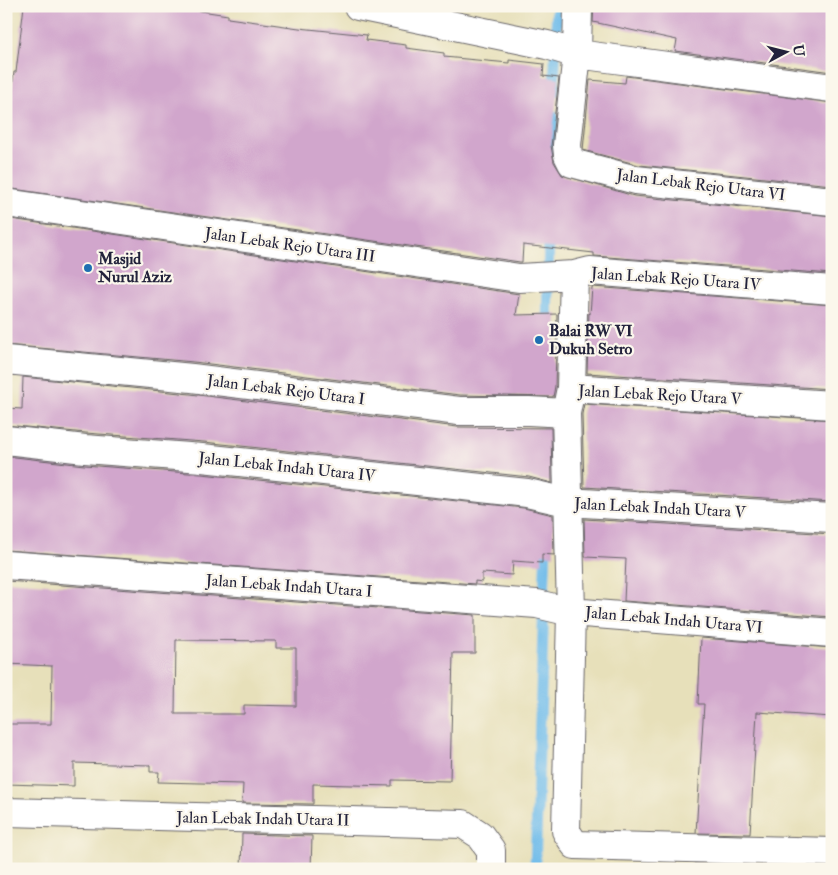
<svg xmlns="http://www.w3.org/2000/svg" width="838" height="875" viewBox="0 0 838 875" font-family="'IM FELL Double Pica',serif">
<rect width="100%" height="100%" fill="#fbf7ec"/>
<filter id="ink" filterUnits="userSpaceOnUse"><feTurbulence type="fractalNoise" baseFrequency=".02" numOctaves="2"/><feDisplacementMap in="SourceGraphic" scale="10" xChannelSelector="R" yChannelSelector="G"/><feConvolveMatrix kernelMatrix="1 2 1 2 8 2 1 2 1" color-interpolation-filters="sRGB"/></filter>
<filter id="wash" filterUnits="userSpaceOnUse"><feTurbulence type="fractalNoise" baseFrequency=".0096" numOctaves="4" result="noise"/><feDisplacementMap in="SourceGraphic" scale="20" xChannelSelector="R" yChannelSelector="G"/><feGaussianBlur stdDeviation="1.12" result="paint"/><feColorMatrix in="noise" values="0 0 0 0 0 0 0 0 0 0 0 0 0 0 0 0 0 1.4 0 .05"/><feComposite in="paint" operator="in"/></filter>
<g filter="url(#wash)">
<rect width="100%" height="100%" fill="#e7e0ba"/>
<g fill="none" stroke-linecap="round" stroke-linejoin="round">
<path stroke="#70bcea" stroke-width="11" d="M554,92L557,6
M551,165L553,116
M547,330L549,233
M535,869L546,541"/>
</g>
<g id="blocks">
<path fill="#d1a6cc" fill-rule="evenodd" d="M24,6H167L228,15V18L299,28L367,35L366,40L406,45V48L444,53V57L509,63V60L544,64L543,76L559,78L551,146L554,162L562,175L634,196L832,216V274L594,256V253L523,245L522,262H520L6,188V87L12,88L14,72H16Z
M594,6H705L748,10V6H832V72L675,51L677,40L593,22Z
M626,76L832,103V185L639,165L583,150L590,80L625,83Z
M11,219L519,294L516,315L557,314L555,386L553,397L460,395L194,362L6,345V252Z
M592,287L832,305V389L587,373L589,313L590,314Z
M23,377L190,394L457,427L551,428L552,483L529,477L204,442L86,433L6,425V408L22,409Z
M584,404L832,420V502L584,487L582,414Z
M6,456L84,465L201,474L524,508L553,515L554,555L542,554V563L513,561L512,575L482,573V582L475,581V584L6,550Z
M584,519L832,534V617L624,601L626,559L585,557Z
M6,581L475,615V653H453L450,781L392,780V786L313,784V804L242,803L243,784L158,782L159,772H150V765L74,763V786L6,784V724H51L52,666L6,664ZM176,640L276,641V648H296V706L244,705V714H175Z
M701,638L832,648V717L757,712L750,834L696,833L704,704H698Z
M242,834L312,836L311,869H241Z
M694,864L748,865V869H694Z"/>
</g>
</g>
<g filter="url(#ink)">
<use href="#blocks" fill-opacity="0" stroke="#676467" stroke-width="1"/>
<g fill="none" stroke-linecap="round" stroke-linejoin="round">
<g stroke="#676467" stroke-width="30">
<path id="minor" d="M358,6L547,45L577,54L832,88
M578,6L577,54L567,145L568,155L572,163L636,180L832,201
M6,203L519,278L574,275L590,271L832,290
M574,275L571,388L566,413L571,612L566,831L575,845L832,852
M6,360L192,378L459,411H529L566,413
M571,388L832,405
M6,440L85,449L202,458L436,483L527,493L567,502L832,518
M6,565L537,604L571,612L832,633
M6,812L463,824L480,835L491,850V869"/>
</g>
<use href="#minor" stroke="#fff" stroke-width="28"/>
</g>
</g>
<g fill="#1f6fb2" stroke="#fbf7ec" stroke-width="2">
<circle cx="88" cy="268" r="5"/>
<circle cx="539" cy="340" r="5"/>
</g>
<g text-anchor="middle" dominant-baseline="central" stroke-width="4.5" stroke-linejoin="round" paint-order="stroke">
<g font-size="16" fill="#22223b" stroke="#fbf7ec">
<text transform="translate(701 185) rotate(7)">Jalan Lebak Rejo Utara VI</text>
<text transform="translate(290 245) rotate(8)">Jalan Lebak Rejo Utara III</text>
<text transform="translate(676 279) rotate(4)">Jalan Lebak Rejo Utara IV</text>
<text transform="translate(286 390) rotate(7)">Jalan Lebak Rejo Utara I</text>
<text transform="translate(660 395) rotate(3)">Jalan Lebak Rejo Utara V</text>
<text transform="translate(287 467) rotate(6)">Jalan Lebak Indah Utara IV</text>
<text transform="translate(660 508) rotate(3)">Jalan Lebak Indah Utara V</text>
<text transform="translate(289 586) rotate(4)">Jalan Lebak Indah Utara I</text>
<text transform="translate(674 620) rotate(5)">Jalan Lebak Indah Utara VI</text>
<text transform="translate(263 819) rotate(1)">Jalan Lebak Indah Utara II</text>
</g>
<g font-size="16" font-weight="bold" fill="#22223b" stroke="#fbf7ec" text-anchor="start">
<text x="98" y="259">Masjid<tspan x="98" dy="18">Nurul Aziz</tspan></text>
<text x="549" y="331">Balai RW VI<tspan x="549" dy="18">Dukuh Setro</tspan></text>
</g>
</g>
<rect width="838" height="875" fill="none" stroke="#fbf7ec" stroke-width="25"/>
<g transform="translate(786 52) rotate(83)" stroke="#fbf7ec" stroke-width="4" paint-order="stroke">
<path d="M0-4L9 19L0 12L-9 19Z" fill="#22223b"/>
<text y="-8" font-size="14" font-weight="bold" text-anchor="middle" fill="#22223b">U</text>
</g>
</svg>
